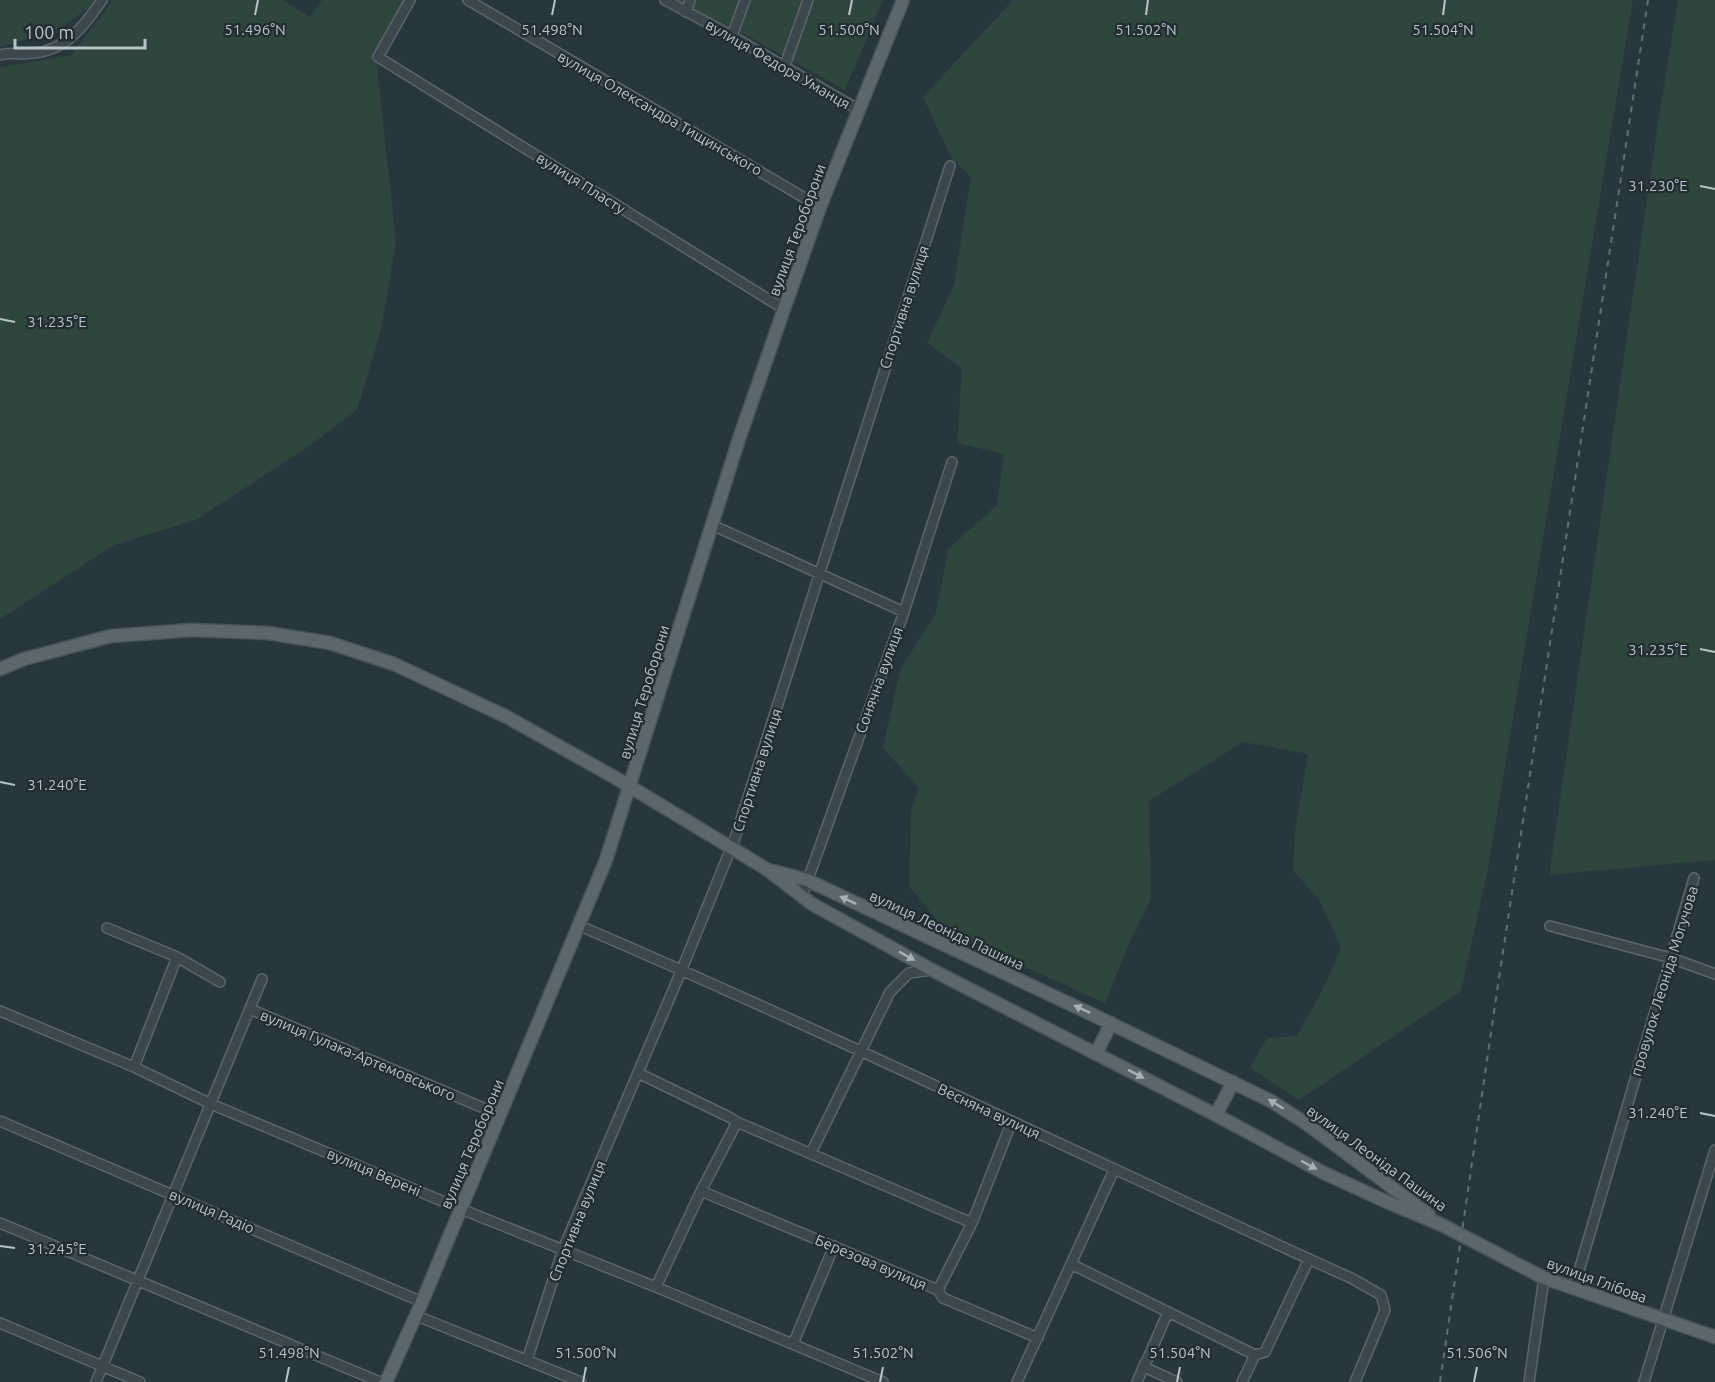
<svg xmlns="http://www.w3.org/2000/svg" width="1715" height="1382" viewBox="0 0 1715 1382" font-family="Ubuntu,sans-serif">
<rect width="100%" height="100%" fill="#28373d"/>
<path fill="#30453e" d="M0,0H100L56,31L0,47Z
M113,0H283L310,17L322,0H409L376,57L396,242L381,330L357,410L309,446L196,520L114,545L0,619V67L71,55Z
M672,0H883L845,90L737,30L728,32Z
M1013,0H1633L1488,869L1461,991L1299,1100L1250,1068L1267,1038L1297,1036L1321,993L1341,948L1320,901L1293,870L1295,830L1308,754L1243,742L1149,801L1151,899L1129,944L1105,1003L945,931L909,885L911,811L919,788L883,748L900,670L936,613L948,549L997,505L1004,454L957,443L962,368L927,343L954,285L971,177L952,159L923,97Z
M1678,0H1715V860L1549,875L1657,129Z"/>
<g fill="none" stroke-linecap="round" stroke-linejoin="round">
<g stroke="#5a666b" stroke-width="12">
<path id="minor" d="M410,0L378,57L784,309
M468,0L820,207
M665,0L732,36L859,110
M686,12L690,0
M732,36L745,0
M0,55C11,52 22,55 33,53C66,51 85,25 102,0
M784,68L808,0
M712,525L904,612
M802,896L904,612L952,462
M580,926C841,1038 1095,1162 1353,1279L1381,1295L1385,1310L1355,1382
M1550,926L1671,958L1715,974
M107,928L177,957L134,1067
M177,957L220,982
M250,1009L500,1115
M0,1011L134,1067L211,1104L461,1209L656,1287L883,1382
M638,1073L729,1117L737,1122L972,1223
M0,1121L422,1302
M811,1153L890,992L909,973L932,970
M701,1191L938,1290L943,1298L1038,1338
M0,1223L380,1382
M1071,1264L1255,1355L1242,1382
M656,1287L701,1191L737,1122
M938,1290L972,1223L1012,1121
M1575,1290L1576,1281L1694,878
M1168,1312L1144,1367L1177,1382
M417,1316L581,1382
M0,1323L140,1382
M793,1344L834,1246
M1255,1355L1265,1352L1309,1259
M527,1360L563,1249L682,969L735,838L950,166
M96,1382L262,979
M1017,1382L1114,1170
M1137,1382L1145,1363
M1529,1382L1544,1278
M1644,1382L1715,1150"/>
</g>
<g stroke="#485459" stroke-width="15">
<path id="major" d="M0,669L24,659L111,636L192,630L268,633L330,643L394,664L507,717L614,777L768,870L812,904L932,970L1216,1115L1324,1173L1385,1201L1442,1225L1544,1278L1715,1337
M773,871L807,880L1087,1012L1271,1101L1307,1124L1429,1215
M1096,1054L1111,1023
M1216,1115L1233,1082
M386,1382L422,1302L606,860L739,439L784,309L820,207L903,0"/>
</g>
<use href="#minor" stroke="#3c484d" stroke-width="9"/>
<use href="#major" stroke="#5a676d" stroke-width="12"/>
<path stroke="#606f75" stroke-width="2" stroke-dasharray="6 6" stroke-linecap="butt" d="M1440,1382L1499,978L1648,0"/>
</g>
<defs><path id="oneway-solid" d="M-6-.8H1V-3.2L6.5 0L1 3.2V.8H-6Z" transform="scale(1.5)"/></defs>
<g fill="#a5b1b6">
<use href="#oneway-solid" transform="translate(848 900) rotate(-155)"/>
<use href="#oneway-solid" transform="translate(907 956) rotate(29)"/>
<use href="#oneway-solid" transform="translate(1082 1009) rotate(-155)"/>
<use href="#oneway-solid" transform="translate(1136 1074) rotate(27)"/>
<use href="#oneway-solid" transform="translate(1276 1104) rotate(-148)"/>
<use href="#oneway-solid" transform="translate(1309 1165) rotate(28)"/>
</g>
<path fill="none" stroke="#b8c3c8" stroke-width="2" d="M255,15L258,0M552,15L555,0M849,15L852,0M1146,15L1148,0M1443,15L1445,0M1700,186L1715,189M0,319L15,322M1700,649L1715,652M0,782L15,785M1700,1113L1715,1116M0,1246L15,1248M286,1382L289,1367M583,1382L586,1367M880,1382L883,1367M1177,1382L1180,1367M1474,1382L1477,1367"/>
<g text-anchor="middle" dominant-baseline="central" stroke-width="4.5" stroke-linejoin="round" paint-order="stroke">
<g font-size="15" fill="#b8c3c8" stroke="#212d32">
<text transform="translate(778 64) rotate(30)">вулиця Федора Уманця</text>
<text transform="translate(660 113) rotate(30)">вулиця Олександра Тищинського</text>
<text transform="translate(581 183) rotate(32)">вулиця Пласту</text>
<text transform="translate(797 230) rotate(-70)">вулиця Тероборони</text>
<text transform="translate(904 307) rotate(-72)">Спортивна вулиця</text>
<text transform="translate(879 680) rotate(-70)">Сонячна вулиця</text>
<text transform="translate(644 692) rotate(-73)">вулиця Тероборони</text>
<text transform="translate(757 770) rotate(-72)">Спортивна вулиця</text>
<text transform="translate(947 930) rotate(25)">вулиця Леоніда Пашина</text>
<text transform="translate(1664 981) rotate(-73)">провулок Леоніда Могучова</text>
<text transform="translate(358 1055) rotate(23)">вулиця Гулака-Артемовського</text>
<text transform="translate(989 1111) rotate(25)">Весняна вулиця</text>
<text transform="translate(472 1144) rotate(-67)">вулиця Тероборони</text>
<text transform="translate(1377 1158) rotate(36)">вулиця Леоніда Пашина</text>
<text transform="translate(374 1172) rotate(23)">вулиця Верені</text>
<text transform="translate(212 1211) rotate(23)">вулиця Радіо</text>
<text transform="translate(577 1221) rotate(-68)">Спортивна вулиця</text>
<text transform="translate(871 1262) rotate(23)">Березова вулиця</text>
<text transform="translate(1597 1280) rotate(20)">вулиця Глібова</text>
</g>
</g>
<g font-size="15" text-anchor="middle" fill="#b8c3c8" stroke="#212d32" stroke-width="4.5" stroke-linejoin="round" paint-order="stroke">
<text x="255" y="35">51.496°N</text>
<text x="552" y="35">51.498°N</text>
<text x="849" y="35">51.500°N</text>
<text x="1146" y="35">51.502°N</text>
<text x="1443" y="35">51.504°N</text>
<text x="1658" y="191">31.230°E</text>
<text x="57" y="327">31.235°E</text>
<text x="1658" y="655">31.235°E</text>
<text x="57" y="790">31.240°E</text>
<text x="1658" y="1118">31.240°E</text>
<text x="57" y="1254">31.245°E</text>
<text x="289" y="1358">51.498°N</text>
<text x="586" y="1358">51.500°N</text>
<text x="883" y="1358">51.502°N</text>
<text x="1180" y="1358">51.504°N</text>
<text x="1477" y="1358">51.506°N</text>
</g>
<path d="M15 39v9h130v-9" fill="none" stroke="#b8c3c8" stroke-width="3"/>
<text x="24" y="39" font-size="18" fill="#b8c3c8" stroke="#212d32" stroke-width="4.5" paint-order="stroke">100 m</text>
</svg>
